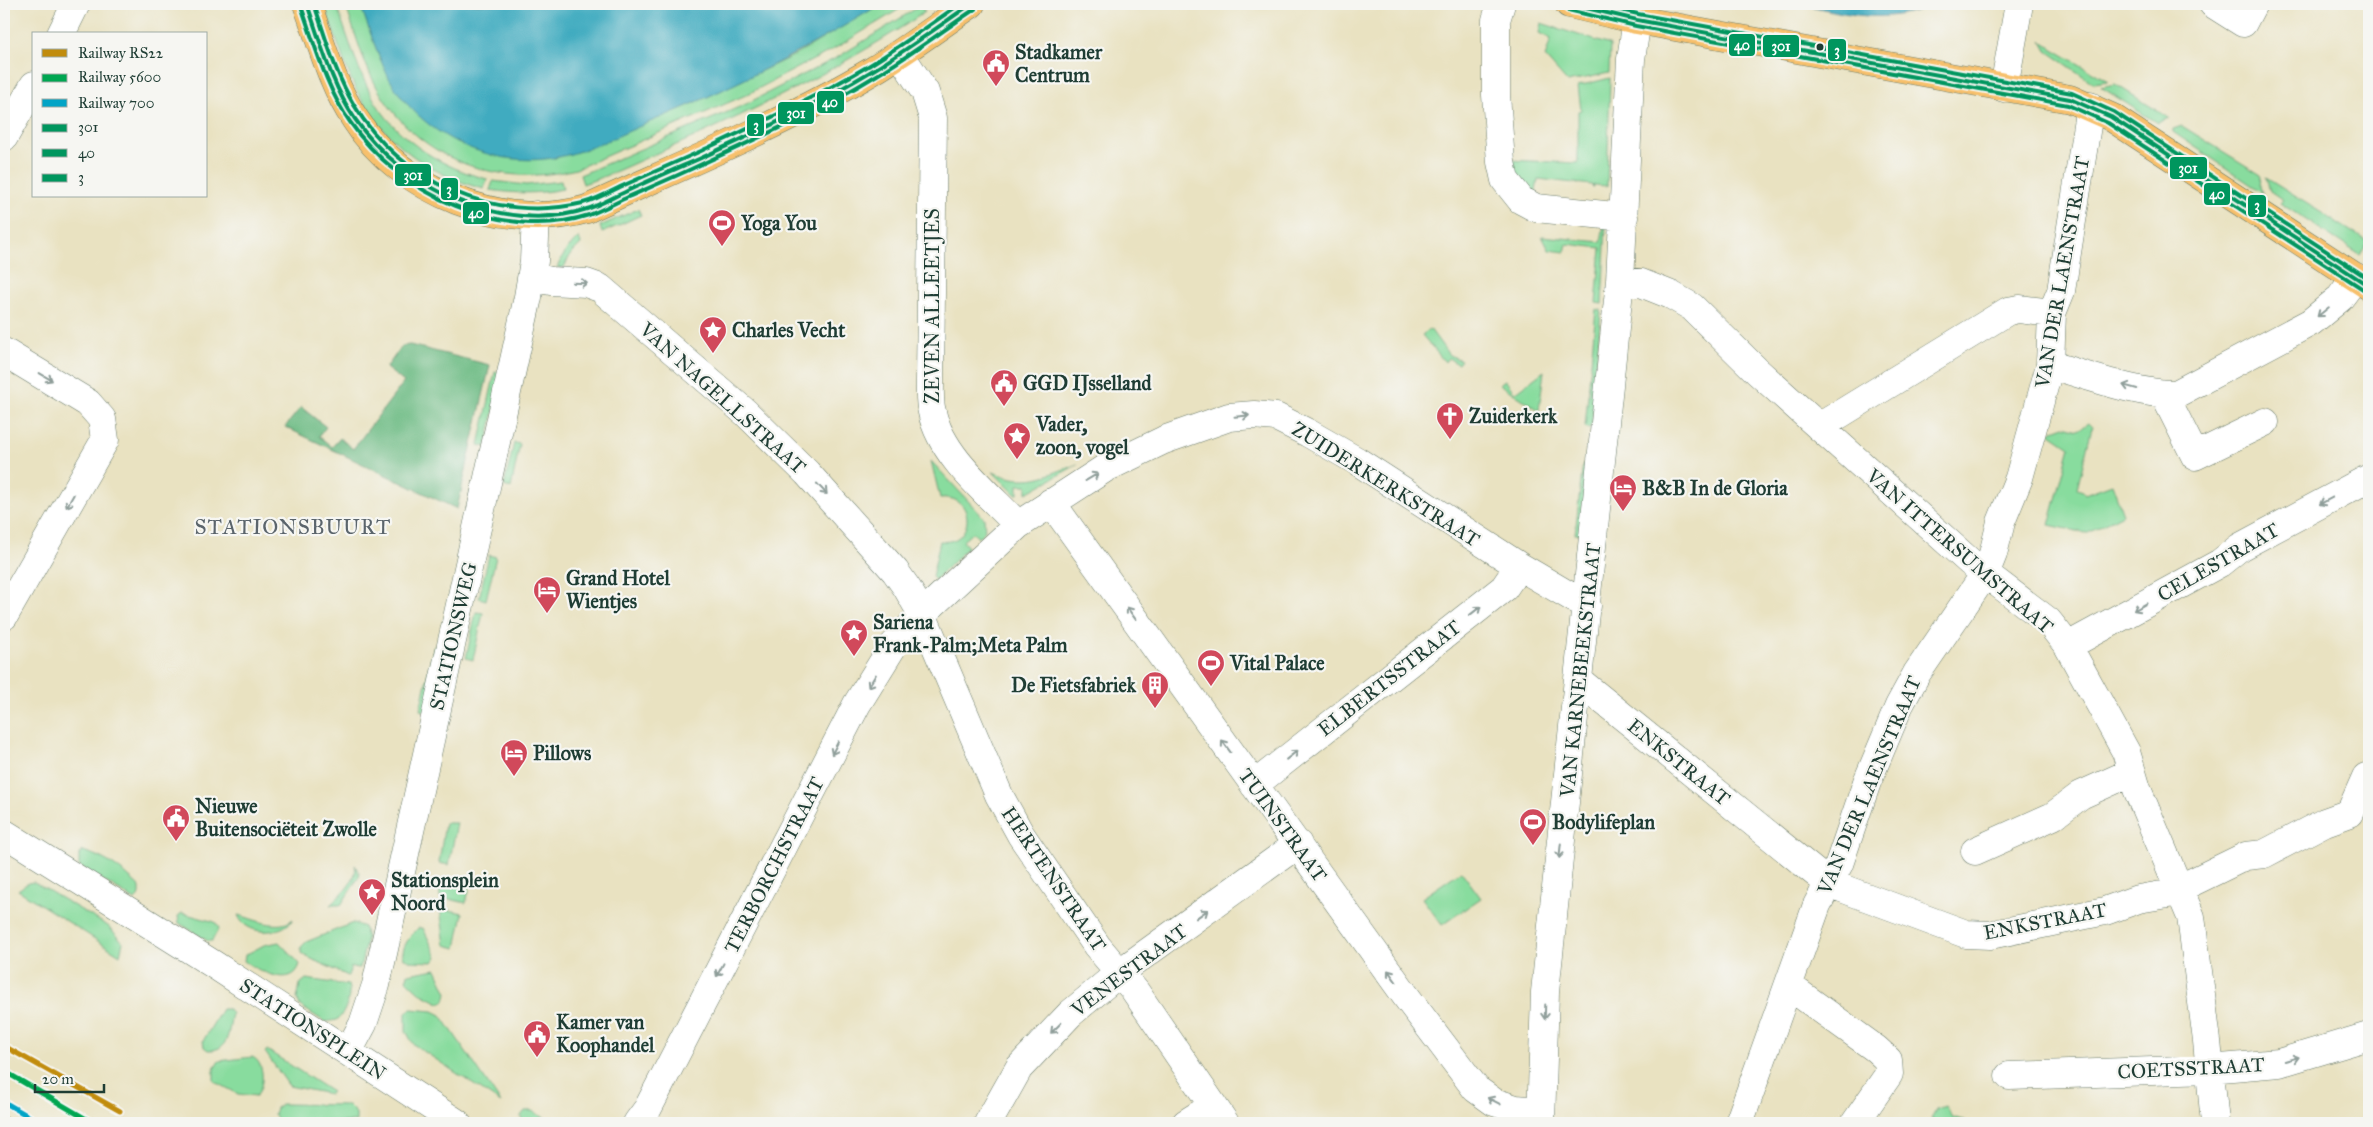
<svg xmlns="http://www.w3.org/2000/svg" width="2373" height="1127" viewBox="0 0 2373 1127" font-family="'IM FELL Great Primer',serif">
<rect width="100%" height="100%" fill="#f6f6f2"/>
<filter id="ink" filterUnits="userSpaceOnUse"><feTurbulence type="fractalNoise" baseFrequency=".02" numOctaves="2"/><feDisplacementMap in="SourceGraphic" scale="10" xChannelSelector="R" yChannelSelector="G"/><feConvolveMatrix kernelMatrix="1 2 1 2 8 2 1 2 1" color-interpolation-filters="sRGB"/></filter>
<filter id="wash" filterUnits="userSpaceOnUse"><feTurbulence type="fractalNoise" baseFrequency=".0096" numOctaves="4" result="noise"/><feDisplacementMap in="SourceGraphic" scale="20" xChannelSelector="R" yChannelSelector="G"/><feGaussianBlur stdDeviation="1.12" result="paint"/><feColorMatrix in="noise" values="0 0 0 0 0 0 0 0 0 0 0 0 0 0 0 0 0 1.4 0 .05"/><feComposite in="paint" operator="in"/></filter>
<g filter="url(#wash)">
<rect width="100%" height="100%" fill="#e9e2c1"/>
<path fill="#88dc9e" stroke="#548c69" d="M324,4H336C348,37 358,73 376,103C401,142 443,168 487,179L484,189C425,174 376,136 351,79C341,55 333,29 324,4Z
M345,4H360L380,59L491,155L520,159H537L555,158L586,149L701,100L795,55L881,4H908L834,49L746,95L576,169C502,188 427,163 384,99C365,71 356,35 345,4Z
M920,6L925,12C845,66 761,107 674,146C644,158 614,174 583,184L580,175L744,105L838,57Z
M1541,23L1610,45L1609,73L1567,82L1545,57L1551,39L1539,33Z
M2041,40L2045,44L2108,81L2093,83L2047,51Z
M1610,78L1607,186L1594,185L1593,188L1592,185L1538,179L1535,197L1507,160L1578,163V111L1581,110L1578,86Z
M2115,84L2169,118L2157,123L2101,87Z
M2182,126L2261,175L2260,186L2263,193L2173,132V129Z
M2266,178L2368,242L2360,255L2280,203L2283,200L2270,191Z
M493,181L526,185L561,181L563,189C539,194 515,194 490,190Z
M638,209L641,215L602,233L600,226Z
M1604,224L1606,225L1602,304L1596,303L1601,248L1567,244L1565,252L1549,250L1542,236L1601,242Z
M579,237L581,244L571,254L563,269L557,267L567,249Z
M1596,309L1601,310L1592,424L1589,429L1585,427Z
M1430,329L1449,355L1461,360L1458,364L1448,358L1445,362L1422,335Z
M1544,371L1539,410L1499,384L1505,380L1515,393Z
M495,372L502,373L486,447L479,445Z
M2088,423L2092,427L2077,489L2083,491L2085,494L2112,484L2123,514L2086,533L2049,525L2070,447L2048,432L2064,426L2078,430Z
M514,443L520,444L511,488L504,486Z
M931,461L984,518L985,531L978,538L973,532L963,541L968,547L935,580L932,577L940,541C974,547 978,494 940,498Z
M1583,463L1587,468L1580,534H1575L1576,526Z
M1078,464L1027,493V485H1018V494H1015L993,472C1028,487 1046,475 1078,464Z
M489,555L496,557L486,600L479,598Z
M476,612L483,613L473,660L466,658Z
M434,646L441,647L427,712L420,710Z
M445,823H457L449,865L439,863Z
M83,851C107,858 122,870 140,887V895L135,900L79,866V854Z
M355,865L360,875L341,905H330C339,897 359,879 355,865Z
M1461,871L1481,898L1442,925L1422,898Z
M439,879L470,886L466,903L440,897Z
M34,882L108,926L123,942L120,955L18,890L28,883Z
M440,908L463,913L456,948L445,945Z
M182,913L215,922L219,928L212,941H208L179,923L178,916Z
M238,915C252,918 279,932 293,919C282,936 245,936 238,915Z
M353,923L364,927L367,938L360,968L351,967L348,976L305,956L301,953V947L306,942Z
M418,928H423L437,957L433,962L409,961L403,957C401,947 411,935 418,928Z
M279,942L300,964C293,990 257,970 244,961L245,955L264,945Z
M436,969L447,993L445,1001L439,1003L420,993L406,980L408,974Z
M306,979L348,985C352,995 345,1014 337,1020L325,1022L300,1006L297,999L300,984Z
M222,1009H229L232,1014C228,1031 230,1051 208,1050L204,1047L203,1041Z
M411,1009L433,1011L441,1015L501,1103L413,1044L406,1031V1012Z
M267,1050L332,1092L330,1094L289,1086L265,1052Z
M252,1057C265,1062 265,1086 256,1096L238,1094L214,1081V1069L219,1061Z
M282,1104L348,1105L356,1113V1122L279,1123L274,1114L276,1108Z
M1945,1106L1952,1117L1966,1121L1965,1123H1938L1931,1119L1937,1109Z
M525,1111H532L554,1123H522L521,1116Z"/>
<path fill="#6ebc85" stroke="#467c5c" d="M410,345L490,365L457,509L285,427L301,407L326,427L319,436L332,447L340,438L353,449L404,382L386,368L402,346Z"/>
<path fill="#41abc0" stroke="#30747a" d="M360,4H881C811,47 738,85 662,117C632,129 602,145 571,154C502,174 423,140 389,78C377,55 369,28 360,4Z
M1801,4H1932C1890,26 1845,14 1801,4Z"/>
</g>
<g filter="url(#ink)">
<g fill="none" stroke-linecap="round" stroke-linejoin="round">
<g stroke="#667765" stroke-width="29">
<path id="minor" d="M1501,4L1496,20V95L1501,162L1505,180L1521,200L1536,208L1624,217
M2213,4L2243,23L2253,4
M61,34L76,4
M900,54L925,92L933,118L930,381C930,391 929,402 932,412C941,456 988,493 1018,525
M2004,88L2019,4
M4,137L34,85
M532,277L551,281L586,283L600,288L746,413L807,473L895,571L907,588L922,614L999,795L1021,835L1097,946L1135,991L1225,1123
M1620,281L1641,283L1671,295L1692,307L1757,371L1970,562L2048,621L2068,646L2126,752L2137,789L2191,917L2207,1041L2215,1123
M4,352L88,403L102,419L105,440L4,616
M2050,365C2087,375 2139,395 2176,394L2311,322L2340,298L2356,277
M2164,394L2195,456L2265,422
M1819,427L2008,311L2019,309L2052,313
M1051,502L1408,999L1476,1089L1494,1102L1516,1109L1541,1111
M2068,646L2220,563L2240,547L2369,478
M1578,680L1828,883L1966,934L1990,935L2105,911L2138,899L2168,894L2246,856L2264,854L2325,822L2350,813
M1254,785L1504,588L1519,566
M2350,813L2366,777L2369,776
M4,833L213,964L457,1123
M1975,851L2053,816L2081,795L2132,772
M1789,986L1876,1049L1888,1060L1889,1074L1855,1123
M348,1052L363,1024L376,985L528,297L534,261L536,215
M2009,1076L2209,1069L2279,1063L2369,1036
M637,1123L648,1108L857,704L893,646L922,614L1018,525L1104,469L1164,440L1229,417L1254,415L1276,417L1308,433L1357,461L1519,566L1587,606
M988,1123L1019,1068L1070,1014L1119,973L1298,844
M1186,1123L1213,1106
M1541,1123L1545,992L1620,281L1631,59L1637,20
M1739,1123L1817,905L1839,864L1867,782L1899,706L1917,673L1985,574L1993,554L2001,522L2019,478L2050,365L2052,313L2061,291L2090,106"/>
</g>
<g stroke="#667765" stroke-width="29">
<path id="major" d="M307,4C321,42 332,85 355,119C401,192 504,233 587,209C683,165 783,124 874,70C908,49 939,26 971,4
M1569,4L1637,20L2070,99L2111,117L2369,286"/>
</g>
<use href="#minor" stroke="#fff" stroke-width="28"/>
<use href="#major" stroke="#f7c06c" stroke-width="28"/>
<path stroke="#1f3d34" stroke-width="4" d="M4,1118L12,1123"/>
<g stroke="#f6f6f2" stroke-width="8">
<path id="bus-1" d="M307,4C321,43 331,84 355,119C402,188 504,236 587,209C600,205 613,197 625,192C650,180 676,169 701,158C760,131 819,103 875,69C908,49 939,26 971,4
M1569,4L1637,20L2070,99L2111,117L2369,286"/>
</g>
<g stroke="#f6f6f2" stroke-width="8">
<path id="bus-2" d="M301,6C315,45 326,88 350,122C399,194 503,243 589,215C602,210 615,203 628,197C653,186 679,175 704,163C763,136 822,109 877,75C911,55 942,31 975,9
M1568,10L1636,26L2068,105L2108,123L2366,291"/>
</g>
<g stroke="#f6f6f2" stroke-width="8">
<path id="bus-3" d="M314,4C326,38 335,74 354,105C400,182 494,224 583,203C595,200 608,193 620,187C647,175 674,163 701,151C758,124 816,97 870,65C901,46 931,24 960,4
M1595,4L1638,14L2072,93L2114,112L2369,279"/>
</g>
<use href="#bus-1" stroke="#00965e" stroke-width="4"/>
<use href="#bus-2" stroke="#00965e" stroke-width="4"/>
<use href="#bus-3" stroke="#00965e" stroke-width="4"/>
<g stroke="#f6f6f2" stroke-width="9">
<path id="rail-1" d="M4,1046L120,1111"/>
</g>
<g stroke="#f6f6f2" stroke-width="9">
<path id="rail-2" d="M4,1071L93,1123"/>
</g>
<g stroke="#f6f6f2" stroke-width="9">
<path id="rail-3" d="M4,1102L40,1123"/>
</g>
<use href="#rail-1" stroke="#c18c0d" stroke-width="5"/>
<use href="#rail-2" stroke="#00a651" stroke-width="5"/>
<use href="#rail-3" stroke="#02a4c6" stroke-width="5"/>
</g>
<defs><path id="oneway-shaft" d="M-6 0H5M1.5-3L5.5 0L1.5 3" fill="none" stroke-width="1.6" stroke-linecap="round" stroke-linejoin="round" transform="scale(1.25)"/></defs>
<g stroke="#8f9e9a">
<use href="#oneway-shaft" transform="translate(580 283) rotate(2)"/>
<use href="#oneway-shaft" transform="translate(2323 312) rotate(141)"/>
<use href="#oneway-shaft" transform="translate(46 377) rotate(31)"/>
<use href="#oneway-shaft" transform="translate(2130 387) rotate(-165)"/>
<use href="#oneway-shaft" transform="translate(1242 416) rotate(-5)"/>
<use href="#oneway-shaft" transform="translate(1092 477) rotate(-31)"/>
<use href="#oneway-shaft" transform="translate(822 489) rotate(47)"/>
<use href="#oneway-shaft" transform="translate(70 501) rotate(120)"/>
<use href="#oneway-shaft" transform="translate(2326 501) rotate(152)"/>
<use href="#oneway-shaft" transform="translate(2140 607) rotate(151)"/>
<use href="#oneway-shaft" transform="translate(1475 611) rotate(-38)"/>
<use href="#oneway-shaft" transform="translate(1131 613) rotate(-126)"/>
<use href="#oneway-shaft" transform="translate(872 681) rotate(121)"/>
<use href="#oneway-shaft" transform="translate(1226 746) rotate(-126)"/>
<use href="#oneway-shaft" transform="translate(835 748) rotate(117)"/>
<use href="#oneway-shaft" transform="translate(1292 755) rotate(-38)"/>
<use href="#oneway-shaft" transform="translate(1560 851) rotate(96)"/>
<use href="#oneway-shaft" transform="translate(1202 914) rotate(-36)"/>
<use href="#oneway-shaft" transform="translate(720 970) rotate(118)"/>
<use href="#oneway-shaft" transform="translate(1392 976) rotate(-126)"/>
<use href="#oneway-shaft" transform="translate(1545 1012) rotate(92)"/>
<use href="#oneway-shaft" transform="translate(1056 1028) rotate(135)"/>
<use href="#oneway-shaft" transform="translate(2292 1059) rotate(-16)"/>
<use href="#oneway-shaft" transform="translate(1494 1101) rotate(-153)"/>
</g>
</g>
<defs>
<g id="civic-pin" transform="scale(1.4375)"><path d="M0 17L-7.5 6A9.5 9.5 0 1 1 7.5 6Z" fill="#d1495b" stroke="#f6f6f2"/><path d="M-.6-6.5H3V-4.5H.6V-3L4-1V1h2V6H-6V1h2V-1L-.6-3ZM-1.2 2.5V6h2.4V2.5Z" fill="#fff"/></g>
<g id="stadium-pin" transform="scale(1.4375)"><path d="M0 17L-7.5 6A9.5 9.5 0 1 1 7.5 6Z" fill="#d1495b" stroke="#f6f6f2"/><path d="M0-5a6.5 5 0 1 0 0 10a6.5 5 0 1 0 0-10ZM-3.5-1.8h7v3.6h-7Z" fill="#fff"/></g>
<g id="sight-pin" transform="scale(1.4375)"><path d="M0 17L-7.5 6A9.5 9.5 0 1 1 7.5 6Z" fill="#d1495b" stroke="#f6f6f2"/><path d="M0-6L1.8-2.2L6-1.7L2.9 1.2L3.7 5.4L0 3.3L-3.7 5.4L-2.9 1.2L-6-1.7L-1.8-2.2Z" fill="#fff"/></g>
<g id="church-pin" transform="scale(1.4375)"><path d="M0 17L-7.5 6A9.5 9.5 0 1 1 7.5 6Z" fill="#d1495b" stroke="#f6f6f2"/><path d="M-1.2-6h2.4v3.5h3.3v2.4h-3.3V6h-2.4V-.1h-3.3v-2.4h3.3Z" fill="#fff"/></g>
<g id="hotel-pin" transform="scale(1.4375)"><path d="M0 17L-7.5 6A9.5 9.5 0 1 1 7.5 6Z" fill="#d1495b" stroke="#f6f6f2"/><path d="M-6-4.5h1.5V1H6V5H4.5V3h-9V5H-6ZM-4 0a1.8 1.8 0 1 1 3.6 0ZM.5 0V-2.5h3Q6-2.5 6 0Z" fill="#fff"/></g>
<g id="building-pin" transform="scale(1.4375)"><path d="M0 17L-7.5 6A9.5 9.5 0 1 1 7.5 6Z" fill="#d1495b" stroke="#f6f6f2"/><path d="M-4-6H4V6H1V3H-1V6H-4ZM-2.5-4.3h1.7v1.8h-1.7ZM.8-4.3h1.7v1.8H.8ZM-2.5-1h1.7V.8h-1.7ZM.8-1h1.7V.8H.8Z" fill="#fff"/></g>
</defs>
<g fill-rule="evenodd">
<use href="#civic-pin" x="996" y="63"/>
<use href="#stadium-pin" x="722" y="223"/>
<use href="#sight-pin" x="713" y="330"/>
<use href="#civic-pin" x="1004" y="383"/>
<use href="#church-pin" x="1450" y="416"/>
<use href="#sight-pin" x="1017" y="436"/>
<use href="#hotel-pin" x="1623" y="488"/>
<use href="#hotel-pin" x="547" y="590"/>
<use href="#sight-pin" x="854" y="633"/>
<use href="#stadium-pin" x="1211" y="663"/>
<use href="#building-pin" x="1155" y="685"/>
<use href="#hotel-pin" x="514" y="753"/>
<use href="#civic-pin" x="176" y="818"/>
<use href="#stadium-pin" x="1533" y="822"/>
<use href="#sight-pin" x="372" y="892"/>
<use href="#civic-pin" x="537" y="1034"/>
</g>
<circle fill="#1f3d34" stroke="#f6f6f2" stroke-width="2" cx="1820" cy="47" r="4.5"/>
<g text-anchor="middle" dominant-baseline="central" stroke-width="4.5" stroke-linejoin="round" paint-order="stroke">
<g font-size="20" font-weight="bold" fill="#1f3d34" stroke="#f6f6f2" text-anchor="start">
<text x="1015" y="52">Stadkamer<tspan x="1015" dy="23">Centrum</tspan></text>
<text x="741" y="223">Yoga You</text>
<text x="732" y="330">Charles Vecht</text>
<text x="1023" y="383">GGD IJsselland</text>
<text x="1469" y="416">Zuiderkerk</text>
<text x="1036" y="424">Vader,<tspan x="1036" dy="23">zoon, vogel</tspan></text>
<text x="1642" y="488">B&amp;B In de Gloria</text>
<text x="566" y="578">Grand Hotel<tspan x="566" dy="23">Wientjes</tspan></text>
<text x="873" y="622">Sariena<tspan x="873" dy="23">Frank-Palm;Meta Palm</tspan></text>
<text x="1230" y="663">Vital Palace</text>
<text x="1136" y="685" text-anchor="end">De Fietsfabriek</text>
<text x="533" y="753">Pillows</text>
<text x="195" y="806">Nieuwe<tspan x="195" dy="23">Buitensociëteit Zwolle</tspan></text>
<text x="1552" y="822">Bodylifeplan</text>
<text x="391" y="880">Stationsplein<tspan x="391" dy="23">Noord</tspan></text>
<text x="556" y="1022">Kamer van<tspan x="556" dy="23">Koophandel</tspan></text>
</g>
<g font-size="20" fill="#1f3d34" stroke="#f6f6f2">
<text transform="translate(2062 272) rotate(-80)">VAN DER LAENSTRAAT</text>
<text transform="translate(932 306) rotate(-90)">ZEVEN ALLEETJES</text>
<text transform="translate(723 398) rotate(42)">VAN NAGELLSTRAAT</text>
<text transform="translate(1386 484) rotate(32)">ZUIDERKERKSTRAAT</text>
<text transform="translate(1960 551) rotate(41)">VAN ITTERSUMSTRAAT</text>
<text transform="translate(2218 562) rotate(-30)">CELESTRAAT</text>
<text transform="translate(453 636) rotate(-77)">STATIONSWEG</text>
<text transform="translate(1580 670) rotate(-84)">VAN KARNEBEEKSTRAAT</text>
<text transform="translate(1389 678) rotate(-38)">ELBERTSSTRAAT</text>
<text transform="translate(1679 762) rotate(39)">ENKSTRAAT</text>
<text transform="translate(1869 785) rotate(-67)">VAN DER LAENSTRAAT</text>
<text transform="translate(1283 825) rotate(54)">TUINSTRAAT</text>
<text transform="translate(774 865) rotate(-63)">TERBORCHSTRAAT</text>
<text transform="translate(1054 879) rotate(56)">HERTENSTRAAT</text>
<text transform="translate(2045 921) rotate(-11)">ENKSTRAAT</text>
<text transform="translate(1129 970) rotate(-37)">VENESTRAAT</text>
<text transform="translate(313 1029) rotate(33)">STATIONSPLEIN</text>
<text transform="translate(2191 1068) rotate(-3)">COETSSTRAAT</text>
</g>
<g font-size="21" letter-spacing="1" fill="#5b656c" stroke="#f6f6f2">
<text x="293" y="527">STATIONSBUURT</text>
</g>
</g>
<g stroke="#f6f6f2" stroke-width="2">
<rect x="1728" y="33" width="28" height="24" rx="5" fill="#00965e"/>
<rect x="1762" y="34" width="38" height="24" rx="5" fill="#00965e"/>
<rect x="1827" y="38" width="20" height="24" rx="5" fill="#00965e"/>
<rect x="816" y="90" width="29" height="24" rx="5" fill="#00965e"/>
<rect x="777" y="101" width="38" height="24" rx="5" fill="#00965e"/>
<rect x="746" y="113" width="19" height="24" rx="5" fill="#00965e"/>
<rect x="2169" y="156" width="39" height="24" rx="5" fill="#00965e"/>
<rect x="394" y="163" width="38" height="24" rx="5" fill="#00965e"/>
<rect x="440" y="177" width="19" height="24" rx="5" fill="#00965e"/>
<rect x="2203" y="182" width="28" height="24" rx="5" fill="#00965e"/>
<rect x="2247" y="194" width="20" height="24" rx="5" fill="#00965e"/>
<rect x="462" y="201" width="28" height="24" rx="5" fill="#00965e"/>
</g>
<g font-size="14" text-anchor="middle" font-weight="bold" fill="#fff">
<text x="1742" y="50">40</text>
<text x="1781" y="51">301</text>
<text x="1837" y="55">3</text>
<text x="830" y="107">40</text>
<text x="796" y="118">301</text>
<text x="756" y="130">3</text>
<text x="2188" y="173">301</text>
<text x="413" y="180">301</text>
<text x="449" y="194">3</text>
<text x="2217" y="199">40</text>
<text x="2257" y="210">3</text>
<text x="476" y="218">40</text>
</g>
<rect width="2373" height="1127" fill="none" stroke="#f6f6f2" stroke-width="20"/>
<rect x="32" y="32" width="175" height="165" fill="#f6f6f2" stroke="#a0aca6"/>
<rect x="42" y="49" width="25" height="8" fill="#c18c0d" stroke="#a0aca6"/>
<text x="78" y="58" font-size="15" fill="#1f3d34">Railway RS22</text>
<rect x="42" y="74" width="25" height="8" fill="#00a651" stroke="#a0aca6"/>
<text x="78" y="82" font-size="15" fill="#1f3d34">Railway 5600</text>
<rect x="42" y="99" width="25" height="8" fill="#02a4c6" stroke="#a0aca6"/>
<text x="78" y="108" font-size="15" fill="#1f3d34">Railway 700</text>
<rect x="42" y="124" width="25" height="8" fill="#00965e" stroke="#a0aca6"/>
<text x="78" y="132" font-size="15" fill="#1f3d34">301</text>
<rect x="42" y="149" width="25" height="8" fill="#00965e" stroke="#a0aca6"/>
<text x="78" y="158" font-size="15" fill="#1f3d34">40</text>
<rect x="42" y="174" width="25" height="8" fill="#00965e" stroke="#a0aca6"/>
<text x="78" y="182" font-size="15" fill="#1f3d34">3</text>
<path d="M35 1084v8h69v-8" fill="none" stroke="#1f3d34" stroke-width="2.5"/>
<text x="42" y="1084" font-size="15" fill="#1f3d34" stroke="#f6f6f2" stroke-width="4" paint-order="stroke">20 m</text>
</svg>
